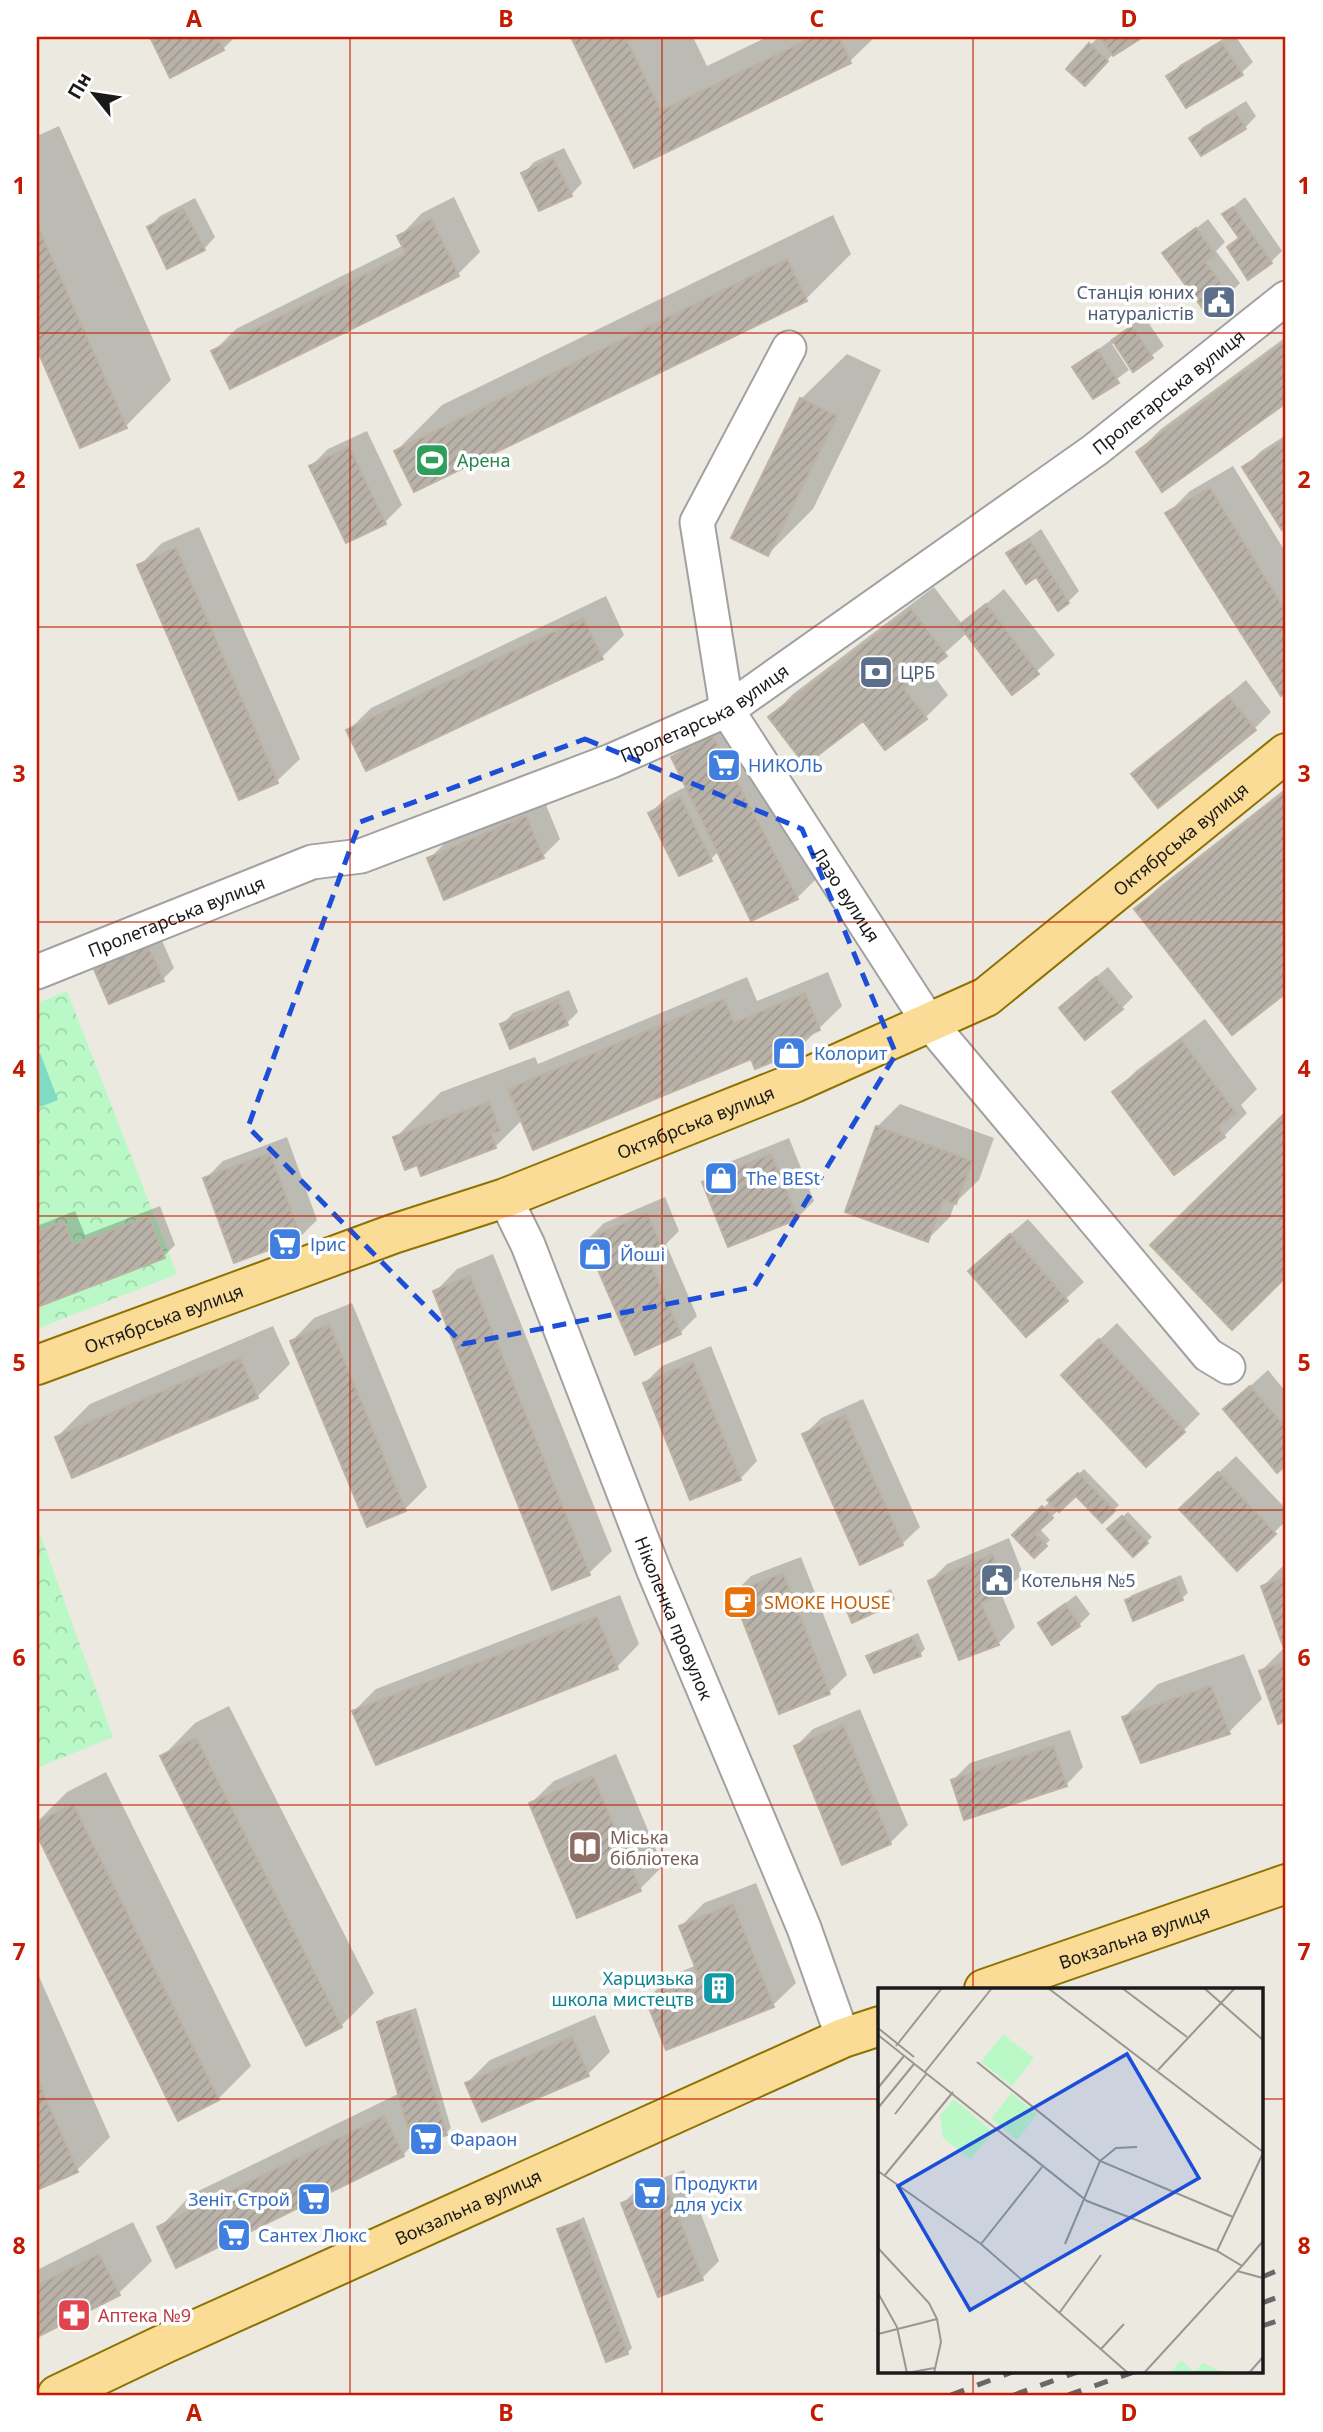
<svg xmlns="http://www.w3.org/2000/svg" width="1323" height="2432" viewBox="0 0 1323 2432" font-family="'Noto Sans',sans-serif">
<defs>
<pattern id="park-crowns" width="20" height="18" patternUnits="userSpaceOnUse" patternTransform="scale(1.75)"><rect width="20" height="18" fill="#bbf8c7"/><path d="M2 6a3 3 0 1 1 6 0M12 15a3 3 0 1 1 6 0" fill="none" stroke="#a0d4aa"/></pattern>
<pattern id="building-hatch" width="6" height="6" patternUnits="userSpaceOnUse" patternTransform="scale(1.75)"><rect width="6" height="6" fill="#b9b2a9"/><path d="M-1 1l2-2M0 6l6-6M5 7l2-2" fill="none" stroke="#9e9891"/></pattern>
</defs>
<rect width="100%" height="100%" fill="#eceae0"/>
<path fill="url(#park-crowns)" d="M67,991L177,1274L37,1329V1003Z
M37,1525L113,1737L37,1768Z"/>
<path fill="#7ddcc3" d="M40,1053L58,1100L37,1108V1055Z"/>
<path fill="#0003" d="M152,37H235L223,49L171,76Z
M573,37H693L707,66L767,37H875L850,61L635,166Z
M1098,37H1140L1114,53L1096,72L1069,68Z
M1226,37H1236L1253,62L1241,73L1169,77L1180,65Z
M1246,101L1256,116L1245,128L1201,154L1192,138L1203,127Z
M59,126L171,380L126,426L81,446L37,344V136Z
M564,148L582,183L571,195L523,174L534,162Z
M454,197L480,252L458,274L214,351L236,329L404,245L400,236L422,213Z
M1245,197L1282,251L1271,262L1229,248L1240,237L1224,214Z
M195,198L215,237L204,249L149,227L160,216Z
M833,215L851,254L806,299L396,451L442,405Z
M1208,219L1225,242L1216,251L1240,283L1229,294L1164,254Z
M1144,316L1164,346L1133,370L1115,342L1112,344L1129,370L1093,397L1074,367Z
M1286,337V401L1163,490L1138,452L1161,429Z
M847,354L881,370L813,509L768,554L801,399Z
M367,431L402,505L385,522L311,466L328,449Z
M1286,435V525L1282,528L1244,468L1261,451Z
M1233,466L1286,553V690L1281,694L1168,513L1190,491Z
M199,527L300,759L277,781L240,798L139,566L162,543Z
M1041,529L1079,591L1068,602L1008,553Z
M934,587L962,624L1004,589L1055,655L1013,692L967,633L928,668L948,695L926,717H771L793,694Z
M606,596L624,635L601,658L348,731L371,708Z
M1246,680L1271,712L1254,729L1134,775Z
M736,714L820,875L797,898L719,851L710,860L650,813L668,796L687,786L673,757L696,735Z
M1286,788V991L1233,1032L1136,909L1159,887Z
M544,800L560,839L543,856L429,859L446,842Z
M160,936L174,968L163,979L96,969L107,958Z
M1108,967L1133,997L1122,1008L1072,997Z
M828,972L842,1006L798,1049L752,1057L522,1120L495,1147L418,1163L395,1138L441,1092L535,1057L538,1064L747,977L757,1001Z
M569,990L578,1012L567,1023L502,1025L513,1013Z
M1205,1019L1257,1089L1241,1105L1247,1113L1224,1136L1114,1092L1137,1070Z
M900,1104L994,1138L979,1180L955,1203L950,1217L927,1240L877,1127Z
M1286,1114V1275L1232,1327L1175,1222Z
M287,1137L317,1220L300,1237L205,1179L223,1161Z
M789,1138L814,1201L797,1218L704,1182L722,1165Z
M665,1197L679,1231L666,1244L697,1316L680,1333L587,1240L604,1223Z
M160,1206L175,1245L164,1256L37,1306V1226L75,1211L85,1235Z
M1028,1219L1084,1282L1026,1335L987,1254Z
M493,1254L612,1551L589,1573L435,1292L457,1269Z
M352,1303L427,1487L405,1509L292,1341L314,1318Z
M1117,1323L1200,1414L1183,1431L1080,1358Z
M273,1326L290,1364L257,1397L57,1437L90,1404Z
M711,1346L757,1461L740,1479L645,1383L662,1366Z
M1268,1370L1286,1392V1463L1278,1470L1225,1409Z
M863,1399L920,1527L902,1544L804,1435L821,1418Z
M1236,1456L1286,1509V1521L1237,1568L1198,1492Z
M1084,1469L1119,1505L1102,1521L1076,1494L1039,1528L1050,1540L1034,1556L1015,1535Z
M1128,1512L1152,1537L1134,1554L1109,1529Z
M1009,1538L1023,1574L1001,1593L1015,1627L998,1644L930,1581L947,1564Z
M801,1557L847,1675L829,1692L780,1712L734,1593L751,1576Z
M1286,1563V1719L1279,1722L1261,1671L1285,1647L1263,1586Z
M1181,1575L1188,1593L1182,1598L1134,1618L1127,1601L1132,1595Z
M891,1589L895,1599L890,1604L849,1611Z
M620,1595L639,1644L617,1667L354,1711L376,1689Z
M1076,1595L1090,1614L1079,1625L1040,1623Z
M918,1633L925,1649L920,1654L869,1656Z
M1244,1654L1262,1699L1229,1732L1124,1717L1158,1684Z
M229,1706L374,1993L341,2026L162,1757L195,1723Z
M860,1709L908,1825L890,1843L843,1862L796,1746L813,1729Z
M1070,1730L1083,1767L1066,1785L953,1780L970,1763Z
M616,1754L663,1866L640,1889L531,1803L554,1781Z
M106,1772L251,2066L218,2099L179,2119L37,1831V1822L67,1792Z
M756,1883L796,1983L773,2005L647,1999L670,1976L697,1965L681,1926L704,1903Z
M37,1972L110,2137L77,2170L37,2188Z
M416,2008L451,2128L446,2133L415,2142L403,2155L159,2228L192,2194L400,2093L379,2023L384,2018Z
M595,2015L610,2052L588,2074L467,2083L490,2060Z
M684,2170L719,2261L702,2278L623,2203L641,2186Z
M584,2217L632,2348L627,2353L559,2230Z
M133,2222L152,2261L118,2294L37,2335V2270Z"/>
<path fill="url(#building-hatch)" stroke="#bdb2a2" stroke-width="2" d="M150,37H217L224,50L170,78Z
M571,37H625L661,111L813,37H839L851,63L634,168Z
M1100,37H1143L1113,56Z
M1221,42L1243,75L1186,108L1166,76Z
M1089,43L1108,61L1085,86L1066,69Z
M1235,111L1246,129L1201,156L1189,138Z
M553,158L572,196L539,211L521,173Z
M1233,207L1272,263L1248,280L1227,247L1239,238L1222,214Z
M183,208L205,250L167,269L147,227Z
M431,219L459,276L230,389L211,351L406,254L397,236Z
M37,225L127,428L80,448L37,349Z
M1196,228L1215,255L1205,262L1230,295L1206,313L1162,253Z
M787,259L807,301L414,492L394,451Z
M1132,326L1153,358L1133,372L1112,340Z
M1286,341V403L1162,492L1136,452Z
M1098,350L1119,383L1093,399L1072,367Z
M800,398L837,416L768,556L731,538Z
M1286,439V527L1282,530L1242,467Z
M349,447L386,524L346,543L309,466Z
M1210,488L1286,612V692L1281,696L1165,513Z
M1029,539L1069,603L1058,611L1036,577L1026,584L1006,553Z
M176,548L278,783L239,800L137,565Z
M986,604L1039,674L1012,695L959,625Z
M911,609L947,656L904,689L927,719L885,750L863,721L805,765L768,717Z
M583,618L603,659L366,771L346,730Z
M1228,696L1256,730L1158,808L1131,774Z
M713,736L798,899L751,921L671,757Z
M1286,791V993L1232,1035L1134,909Z
M680,797L712,861L679,876L648,813Z
M526,816L544,858L444,900L427,858Z
M148,946L164,981L109,1004L94,969Z
M1096,977L1123,1009L1085,1040L1059,1008Z
M805,993L820,1030L795,1041L799,1051L755,1069L751,1059L533,1150L508,1089L724,999L734,1023Z
M558,1000L568,1025L510,1049L500,1024Z
M1181,1040L1236,1113L1217,1127L1225,1137L1174,1175L1112,1092Z
M489,1102L500,1131L491,1134L496,1148L421,1176L417,1165L405,1170L393,1137Z
M1286,1112V1277L1232,1330L1150,1245Z
M876,1126L972,1161L956,1204L943,1200L928,1242L845,1212Z
M270,1153L301,1238L234,1263L203,1178Z
M771,1154L798,1219L728,1247L702,1182Z
M647,1213L663,1249L647,1256L681,1334L635,1355L585,1240Z
M149,1216L165,1258L37,1307V1232L64,1221L73,1245Z
M1010,1234L1068,1301L1026,1337L968,1271Z
M470,1276L590,1575L552,1590L433,1291Z
M329,1324L406,1511L367,1527L290,1341Z
M1099,1339L1185,1432L1146,1467L1061,1375Z
M240,1358L258,1398L72,1478L55,1437Z
M693,1362L741,1480L690,1500L643,1383Z
M1250,1386L1286,1428V1465L1277,1473L1223,1409Z
M845,1415L903,1545L860,1565L802,1434Z
M1218,1472L1276,1534L1237,1571L1179,1509Z
M1078,1473L1115,1511L1102,1523L1076,1496L1059,1512L1047,1500Z
M1042,1506L1053,1518L1035,1534L1047,1546L1034,1558L1012,1535Z
M1122,1516L1148,1543L1133,1557L1107,1529Z
M992,1554L1007,1592L981,1603L999,1645L959,1660L928,1581Z
M783,1573L830,1694L779,1714L732,1593Z
M1286,1577V1654L1261,1586Z
M1175,1579L1183,1600L1133,1621L1125,1600Z
M886,1593L891,1605L852,1623L847,1611Z
M1065,1604L1080,1626L1052,1645L1038,1623Z
M597,1617L618,1669L376,1765L352,1711Z
M912,1637L921,1656L874,1673L866,1656Z
M1286,1662V1721L1278,1724L1259,1671Z
M1211,1686L1230,1734L1141,1763L1122,1717Z
M843,1725L891,1844L842,1865L794,1746Z
M196,1738L342,2027L306,2046L160,1756Z
M1053,1746L1067,1786L964,1820L951,1780Z
M593,1776L641,1891L577,1918L529,1803Z
M73,1804L219,2100L178,2121L37,1835V1822Z
M733,1904L774,2007L666,2050L645,1998L699,1977L679,1926Z
M410,2012L447,2135L413,2145L377,2022Z
M572,2037L589,2076L482,2122L465,2083Z
M37,2079L78,2172L37,2190Z
M384,2116L404,2156L176,2268L157,2227Z
M666,2186L703,2280L658,2297L621,2203Z
M579,2221L628,2354L606,2362L557,2229Z
M99,2254L120,2295L37,2337V2285Z"/>
<g fill="none" stroke-linecap="round" stroke-linejoin="round">
<g stroke="#a1a1a1" stroke-width="37">
<g id="minor">
<path id="s1" d="M789,348L697,522L727,710L928,1021L1208,1355L1228,1367"/>
<path id="s2" d="M37,972L312,862L361,856L611,761L727,710L1095,450L1286,298"/>
<path id="s3" d="M505,1198L528,1245L654,1571L804,1928L843,2038"/>
</g>
</g>
<g stroke="#8f7201" stroke-width="42">
<g id="major">
<path id="s4" d="M37,1365L393,1234L505,1198L794,1083L986,997L1286,753"/>
<path id="s5" d="M984,1989L1286,1884"/>
<path id="s6" d="M57,2395L166,2343L843,2038L880,2026"/>
</g>
</g>
<use href="#minor" stroke="#fff" stroke-width="33"/>
<use href="#major" stroke="#fadc96" stroke-width="38"/>
<path stroke="#686868" stroke-width="5" stroke-dasharray="14 14" stroke-linecap="butt" d="M1262,2277L1286,2267
M1262,2303L1286,2294
M1262,2326L1286,2318
M951,2395L1015,2371
M1014,2395L1080,2371
M1068,2395L1137,2371"/>
</g>
<path fill="none" stroke="#1d4ed8" stroke-width="5" stroke-dasharray="14 9" stroke-linejoin="round" d="M585,739L802,829L896,1054L754,1287L463,1344L248,1127L360,822Z"/>
<path fill="none" stroke="#c31a02" stroke-width="2" stroke-opacity="0.55" d="M350,37V2395M662,37V2395M973,37V1989M37,333H1286M37,627H1286M37,922H1286M37,1216H1286M37,1510H1286M37,1805H1286M37,2099H880M1262,2099H1286M973,2371V2395"/>
<defs>
<g id="civic-square" transform="scale(1.75)"><rect x="-9" y="-9" width="18" height="18" rx="4" fill="#5c6f8a" stroke="#fff"/><path d="M-.6-6.5H3V-4.5H.6V-3L4-1V1h2V6H-6V1h2V-1L-.6-3ZM-1.2 2.5V6h2.4V2.5Z" fill="#fff"/></g>
<g id="stadium-square" transform="scale(1.75)"><rect x="-9" y="-9" width="18" height="18" rx="4" fill="#2e9e5b" stroke="#fff"/><path d="M0-5a6.5 5 0 1 0 0 10a6.5 5 0 1 0 0-10ZM-3.5-1.8h7v3.6h-7Z" fill="#fff"/></g>
<g id="bank-square" transform="scale(1.75)"><rect x="-9" y="-9" width="18" height="18" rx="4" fill="#5c6f8a" stroke="#fff"/><path d="M-6-4H6V4H-6ZM0-2.3a2.3 2.3 0 1 0 0 4.6a2.3 2.3 0 1 0 0-4.6Z" fill="#fff"/></g>
<g id="supermarket-square" transform="scale(1.75)"><rect x="-9" y="-9" width="18" height="18" rx="4" fill="#3f7fe0" stroke="#fff"/><path d="M-6-5.5h2.5l.6 2H6L4.5 2H-2.5L-4.4-4H-6ZM-1.5 3.2a1.3 1.3 0 1 0 .1 0ZM3 3.2a1.3 1.3 0 1 0 .1 0Z" fill="#fff"/></g>
<g id="shop-square" transform="scale(1.75)"><rect x="-9" y="-9" width="18" height="18" rx="4" fill="#3f7fe0" stroke="#fff"/><path d="M-5-2.5h2.3a2.7 3.5 0 0 1 5.4 0H5L5.5 6h-11ZM-1.5-2.5h3a1.5 2.3 0 0 0-3 0Z" fill="#fff"/></g>
<g id="cafe-square" transform="scale(1.75)"><rect x="-9" y="-9" width="18" height="18" rx="4" fill="#e8710a" stroke="#fff"/><path d="M-5.5-4.5H6V0H3Q3 3.5 0 3.5H-2.5Q-5.5 3.5-5.5 0ZM3-3.2v2h1.7v-2ZM-6 4.5H4V6H-6Z" fill="#fff"/></g>
<g id="library-square" transform="scale(1.75)"><rect x="-9" y="-9" width="18" height="18" rx="4" fill="#8d6e63" stroke="#fff"/><path d="M-6-4Q-3-5.5-.7-3.5V5Q-3 3-6 4ZM6-4Q3-5.5 .7-3.5V5Q3 3 6 4Z" fill="#fff"/></g>
<g id="building-square" transform="scale(1.75)"><rect x="-9" y="-9" width="18" height="18" rx="4" fill="#0f9aa8" stroke="#fff"/><path d="M-4-6H4V6H1V3H-1V6H-4ZM-2.5-4.3h1.7v1.8h-1.7ZM.8-4.3h1.7v1.8H.8ZM-2.5-1h1.7V.8h-1.7ZM.8-1h1.7V.8H.8Z" fill="#fff"/></g>
<g id="pharmacy-square" transform="scale(1.75)"><rect x="-9" y="-9" width="18" height="18" rx="4" fill="#e0444e" stroke="#fff"/><path d="M-2-6h4v4h4v4h-4v4h-4v-4h-4v-4h4Z" fill="#fff"/></g>
</defs>
<g fill-rule="evenodd">
<use href="#civic-square" x="1219" y="302"/>
<use href="#stadium-square" x="432" y="460"/>
<use href="#bank-square" x="876" y="672"/>
<use href="#supermarket-square" x="724" y="765"/>
<use href="#shop-square" x="789" y="1053"/>
<use href="#shop-square" x="721" y="1178"/>
<use href="#supermarket-square" x="285" y="1244"/>
<use href="#shop-square" x="595" y="1254"/>
<use href="#civic-square" x="997" y="1580"/>
<use href="#cafe-square" x="740" y="1602"/>
<use href="#library-square" x="585" y="1847"/>
<use href="#building-square" x="719" y="1988"/>
<use href="#supermarket-square" x="426" y="2139"/>
<use href="#supermarket-square" x="650" y="2193"/>
<use href="#supermarket-square" x="314" y="2199"/>
<use href="#supermarket-square" x="234" y="2235"/>
<use href="#pharmacy-square" x="74" y="2315"/>
</g>
<g text-anchor="middle" dominant-baseline="central" stroke-width="7" stroke-linejoin="round" paint-order="stroke">
<g font-size="18" fill="#4e5e75" stroke="#fff" text-anchor="start">
<text x="1194" y="292" text-anchor="end">Станція юних<tspan x="1194" dy="21">натуралістів</tspan></text>
<text x="900" y="672">ЦРБ</text>
<text x="1021" y="1580">Котельня №5</text>
</g>
<g font-size="18" fill="#1a1a1a" stroke="#fff">
<text stroke="none"><textPath href="#s2" startOffset="1284">Пролетарська вулиця</textPath></text>
<text stroke="none"><textPath href="#s2" startOffset="718">Пролетарська вулиця</textPath></text>
<text stroke="none"><textPath href="#s4" startOffset="1269">Октябрська вулиця</textPath></text>
<text stroke="none"><textPath href="#s1" startOffset="607">Лазо вулиця</textPath></text>
<text stroke="none"><textPath href="#s2" startOffset="150">Пролетарська вулиця</textPath></text>
<text stroke="none"><textPath href="#s4" startOffset="702">Октябрська вулиця</textPath></text>
<text stroke="none"><textPath href="#s4" startOffset="135">Октябрська вулиця</textPath></text>
<text stroke="none"><textPath href="#s3" startOffset="453">Ніколенка провулок</textPath></text>
<text stroke="none"><textPath href="#s5" startOffset="159">Вокзальна вулиця</textPath></text>
<text stroke="none"><textPath href="#s6" startOffset="452">Вокзальна вулиця</textPath></text>
</g>
<g font-size="18" fill="#27864d" stroke="#fff" text-anchor="start">
<text x="457" y="460">Арена</text>
</g>
<g font-size="18" fill="#366cbe" stroke="#fff" text-anchor="start">
<text x="748" y="765">НИКОЛЬ</text>
<text x="814" y="1053">Колорит</text>
<text x="746" y="1178">The BESt</text>
<text x="310" y="1244">Ірис</text>
<text x="620" y="1254">Йоші</text>
<text x="450" y="2139">Фараон</text>
<text x="674" y="2183">Продукти<tspan x="674" dy="21">для усіх</tspan></text>
<text x="290" y="2199" text-anchor="end">Зеніт Строй</text>
<text x="258" y="2235">Сантех Люкс</text>
</g>
<g font-size="18" fill="#c56008" stroke="#fff" text-anchor="start">
<text x="764" y="1602">SMOKE HOUSE</text>
</g>
<g font-size="18" fill="#785e54" stroke="#fff" text-anchor="start">
<text x="610" y="1837">Міська<tspan x="610" dy="21">бібліотека</tspan></text>
</g>
<g font-size="18" fill="#0d838f" stroke="#fff" text-anchor="end">
<text x="694" y="1978">Харцизька<tspan x="694" dy="21">школа мистецтв</tspan></text>
</g>
<g font-size="18" fill="#be3a42" stroke="#fff" text-anchor="start">
<text x="98" y="2315">Аптека №9</text>
</g>
</g>
<g transform="translate(878 1988)">
<rect width="385" height="385" fill="#eceae0"/>
<path d="M125,46L156,70L134,98L103,74ZM133,105L159,126L139,152L113,131ZM76,111L115,144L92,171L65,150L62,127ZM303,372L316,384L325,375L346,385H292Z" fill="#bbf8c7"/>
<path fill="none" stroke="#989791" stroke-width="2" d="M170,0L385,164M244,0L309,49M326,0L385,52M0,40L36,69M0,47L209,213L339,263L364,278L266,385M18,58L64,0M99,74L222,173L355,229M280,82L357,0M47,84L114,0M0,100L26,68M0,120L36,76M17,126L49,85M0,183L103,256L250,385M7,187L75,104M103,256L164,179M187,256L222,173L238,160L259,159M0,260L51,315L59,331L63,354L56,385M339,263L385,165M364,278L385,253M359,283L385,290M0,305L19,339L29,385M182,324L223,267M0,346L59,331M223,361L246,336M29,385L56,380M371,385L385,369"/>
<path fill="#1d4ed8" fill-opacity="0.15" stroke="#1d4ed8" stroke-width="3.5" d="M249,66L321,190L92,322L20,198Z"/>
<rect width="385" height="385" fill="none" stroke="#1a1a1a" stroke-width="3.5"/>
</g>
<rect width="1323" height="2432" fill="none" stroke="#ffffff" stroke-width="77"/>
<g transform="translate(94 94) rotate(300)" stroke="#ffffff" stroke-width="5" paint-order="stroke">
<path d="M0-5L12 26L0 18L-12 26Z" fill="#1a1a1a"/>
<text y="-10" font-size="19" font-weight="bold" text-anchor="middle" fill="#1a1a1a">Пн</text>
</g>
<rect x="38" y="38" width="1246" height="2356" fill="none" stroke="#c31a02" stroke-width="2.5"/>
<g font-size="23" text-anchor="middle" font-weight="bold" fill="#c31a02">
<text x="194" y="27">A</text>
<text x="506" y="27">B</text>
<text x="817" y="27">C</text>
<text x="1129" y="27">D</text>
<text x="19" y="194">1</text>
<text x="1304" y="194">1</text>
<text x="19" y="488">2</text>
<text x="1304" y="488">2</text>
<text x="19" y="782">3</text>
<text x="1304" y="782">3</text>
<text x="19" y="1077">4</text>
<text x="1304" y="1077">4</text>
<text x="19" y="1371">5</text>
<text x="1304" y="1371">5</text>
<text x="19" y="1666">6</text>
<text x="1304" y="1666">6</text>
<text x="19" y="1960">7</text>
<text x="1304" y="1960">7</text>
<text x="19" y="2254">8</text>
<text x="1304" y="2254">8</text>
<text x="194" y="2421">A</text>
<text x="506" y="2421">B</text>
<text x="817" y="2421">C</text>
<text x="1129" y="2421">D</text>
</g>
</svg>
